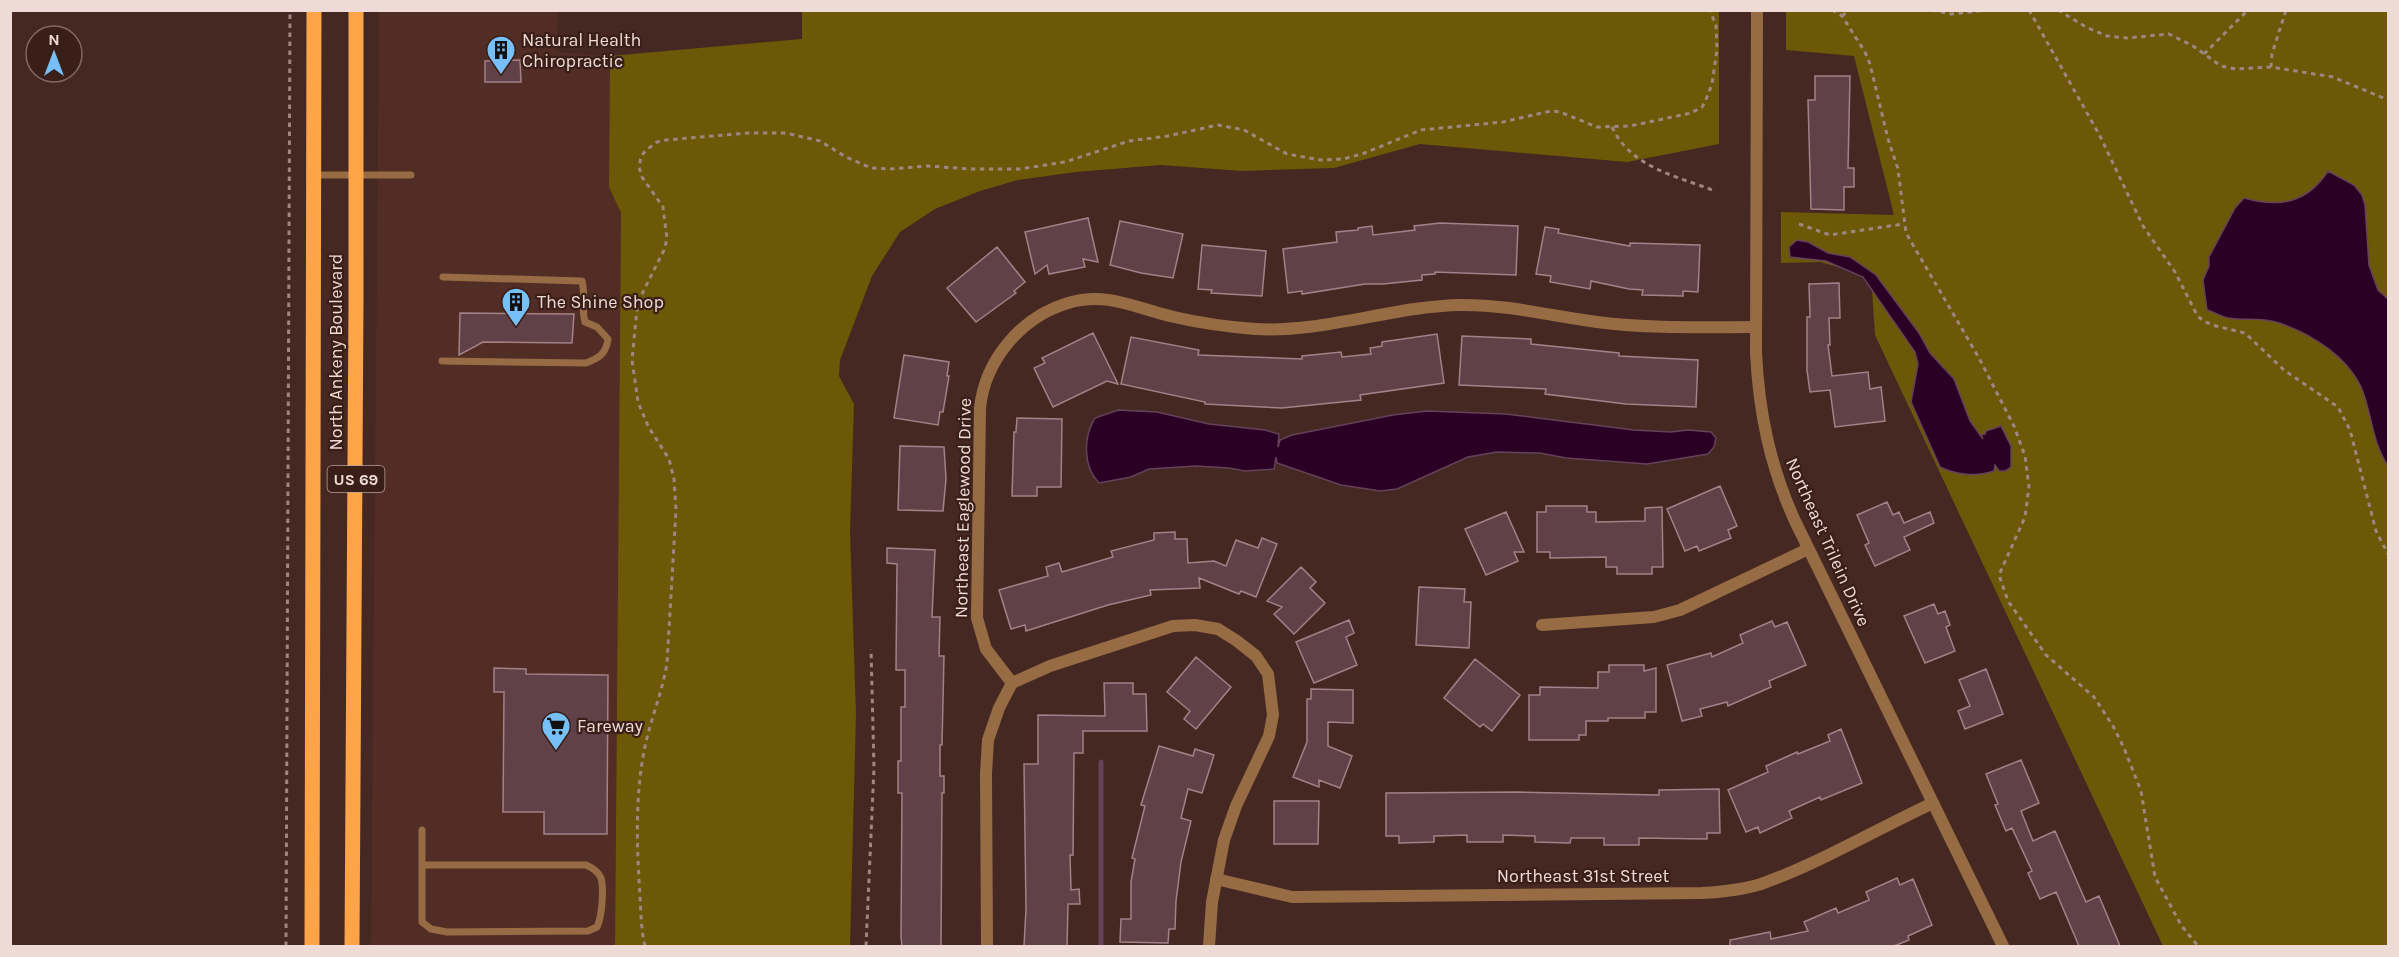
<svg xmlns="http://www.w3.org/2000/svg" width="2399" height="957" viewBox="0 0 2399 957" font-family="Karla,sans-serif">
<rect width="100%" height="100%" fill="#452822"/>
<path fill="#512d25" d="M379,11H558L557,52L610,56L609,187L621,213L615,946H371Z"/>
<path fill="#6c5806" d="M802,11H1719V144L1627,162L1420,144L1334,168L1242,171L1161,165L1076,172L1018,180L980,191L935,209L900,232L872,276L840,360L839,376L854,404L850,532L856,714L850,946H615L621,213L609,187L610,56L802,39Z
M1786,11H2388V946H2163L1875,335L1871,276L1820,262L1781,263V212L1894,215L1854,56L1786,50Z"/>
<path fill="#2a0025" stroke="#65425a" stroke-width="1.5" d="M2328,171L2354,185L2362,195L2365,205L2369,265L2378,290L2388,299V466C2373,444 2372,417 2363,392C2350,358 2312,334 2279,323C2263,317 2245,321 2228,318C2222,317 2214,312 2207,310L2203,280L2209,266V257L2235,208L2244,198C2280,208 2307,203 2328,171Z
M1797,240L1808,242L1828,253L1850,257L1876,275L1919,333L1930,353L1954,379L1970,421L1983,439L1981,435L1985,434L1986,431L2001,426L2011,446V467L2005,471H1999L1995,465L1994,471C1977,477 1956,475 1940,467L1911,402L1918,364L1915,352L1863,277L1826,261L1790,257L1789,247Z
M1118,410L1157,412L1209,424L1265,430L1279,434L1278,447L1280,440L1292,435L1393,415L1427,411L1506,414L1634,430L1671,432L1688,430L1711,432L1716,438L1714,447L1708,454L1647,464L1566,458L1540,453L1497,452L1468,457L1397,489L1380,491L1341,485L1277,463L1276,457L1274,469L1245,471L1229,468L1196,466L1149,469L1131,477L1099,483C1083,467 1083,437 1095,418Z"/>
<g fill="none" stroke-linecap="round" stroke-linejoin="round">
<path stroke="#65425a" stroke-width="5" d="M1101,946V762"/>
</g>
<path fill="#604148" stroke="#a48088" stroke-width="1.5" d="M520,60L521,82H485V61Z
M1815,76H1850L1848,168H1854V187H1844V210L1811,209L1808,100H1815Z
M1088,218L1098,262L1083,259L1085,267L1049,274L1047,265L1035,274L1025,232Z
M1120,221L1183,234L1173,278L1141,273L1110,265Z
M1440,223L1518,226L1516,275L1435,272V274L1422,275V280L1383,284H1365L1302,294V291L1288,293L1283,249L1337,242L1336,232L1358,230V228L1372,226L1373,235L1415,230L1414,226Z
M1545,227L1559,229L1558,233L1630,246V243L1700,245L1698,292L1683,291V296L1642,295L1643,290L1629,289L1591,281L1590,289L1550,282L1551,276L1536,274Z
M1202,245L1266,251L1262,296L1211,293L1212,290L1198,289Z
M997,247L1025,282L1014,291L1016,293L976,322L947,288Z
M1839,283L1840,318H1829L1830,345H1828L1832,376L1868,372L1870,389L1881,387L1885,421L1835,427L1830,390L1810,392L1807,370V317H1810L1809,284Z
M460,313L574,314L572,343L483,342L459,355Z
M1093,333L1118,384L1107,381L1053,407L1034,368L1045,363L1042,358Z
M1437,334L1444,383L1360,395L1361,400L1282,408L1205,404V402L1121,384L1131,337L1199,350L1198,355L1302,359V356L1341,352L1342,357L1371,354L1370,348L1382,346V342Z
M1462,336L1531,339V344L1619,353V356L1698,360L1696,407L1626,404L1545,394L1546,389L1459,385Z
M904,355L949,362L947,376H949L943,412H940L938,425L894,418Z
M1017,418L1062,419L1061,487H1037V496H1012L1014,432H1016Z
M900,446L944,447L946,479L943,511L898,510Z
M1720,486L1737,526L1728,530L1731,538L1699,551L1697,546L1685,551L1667,509Z
M1887,502L1893,515L1899,512L1904,523L1930,512L1934,523L1904,537L1910,550L1875,566L1865,545L1869,543L1857,515Z
M1546,506H1587V512H1596V522L1645,521V508L1662,507L1663,567H1652V574H1617V567H1606V557L1550,558V552H1537V512H1546Z
M1506,512L1524,552H1514L1518,561L1486,575L1465,529Z
M1175,532V539H1187L1188,563L1214,561L1226,566L1236,540L1258,548L1262,538L1277,544L1256,597L1241,591L1239,594L1199,578L1200,588L1150,590L1151,595L1108,605L1026,631L1025,625L1011,629L999,590L1048,576L1046,567L1059,563L1062,572L1113,557L1111,551L1154,540V533Z
M887,548L935,550L932,617H940L939,656H944L942,745H940V776H944V793H942L941,946H902L901,937L902,793H898V761H901V707H905V670H896L897,564L887,563Z
M1301,567L1316,582L1310,588L1325,603L1294,634L1274,614L1282,607L1267,601Z
M1419,587L1465,589L1464,602H1471L1469,648L1416,645Z
M1934,604L1938,614L1945,611L1950,625L1946,627L1955,651L1925,663L1904,616Z
M1349,620L1354,633L1346,637L1357,665L1314,683L1296,642Z
M1772,621L1775,627L1787,622L1806,665L1769,681L1771,687L1728,706L1727,702L1700,709L1702,716L1682,721L1667,665L1711,653L1712,657L1743,643L1740,635Z
M1196,657L1231,687L1196,729L1184,719L1190,711L1167,692Z
M1475,659L1520,695L1492,731L1483,724L1480,727L1444,698Z
M1609,665H1644V671L1656,668V712H1645V718H1608V721H1586V735H1579V740H1529V695H1540V687L1598,688V672H1609Z
M494,668L526,669V674L608,675L607,834H544V812H503L504,692H494Z
M1986,669L2003,714L1965,729L1958,711L1970,706L1959,680Z
M1104,683H1133V694H1146L1147,731H1083V753H1074L1073,855H1070L1071,890L1079,889L1080,904H1068L1067,946H1024L1026,909L1024,764H1038V715L1105,716Z
M1311,689L1353,690V723L1328,722V746L1352,756L1340,788L1319,780V787L1293,777L1307,742V699H1311Z
M1841,729L1862,783L1821,800L1820,797L1789,811L1792,818L1760,833L1758,827L1746,832L1728,790L1768,772L1766,766L1797,752L1798,754L1830,741L1828,735Z
M1159,746L1193,756L1195,749L1214,755L1202,793L1188,789L1181,818L1191,821L1181,862L1176,901L1175,929H1169L1168,943L1120,942L1121,919H1131V882L1135,859L1132,858L1145,806L1141,805Z
M2021,760L2039,803L2021,811L2033,841L2055,831L2086,902L2099,896L2120,946H2079L2056,892L2040,899L2028,873L2032,871L2012,828L2006,831L1995,805L1998,804L1986,774Z
M1719,789L1720,833H1707V839L1639,838V845H1604V838H1571L1570,843L1535,842V836L1503,835V842H1467V835L1434,836V842L1399,843V836H1386V793L1518,792L1659,795V790Z
M1274,801H1319L1318,844H1274Z
M1897,878L1900,885L1913,879L1932,925L1908,936L1909,940L1894,946H1730V940L1770,932L1771,939L1808,931L1804,922L1836,908L1838,913L1869,900L1866,892Z"/>
<g fill="none" stroke-linecap="round" stroke-linejoin="round">
<path stroke="#9f8781" stroke-width="3" stroke-dasharray="4.5 4.5" stroke-linecap="butt" d="M1832,10L1842,16L1865,52L1870,64L1888,139L1898,169L1906,233L1979,358L2014,426L2025,456L2029,487L2025,517L1999,575L2008,601L2046,655L2094,697L2113,726L2124,748L2141,791L2155,877L2181,925L2198,946
M1932,10L1951,14L1989,10
M2029,10L2100,136L2143,226L2175,272L2197,315L2203,321L2216,326L2245,333L2284,370L2338,407L2350,430L2376,531L2388,554
M2058,10L2086,27L2107,36L2127,38L2169,34L2193,46L2221,66L2236,69L2271,67L2333,77L2388,100
M1842,16L1849,10
M2204,54L2248,10
M2271,67L2272,54L2286,10
M1612,127C1631,168 1677,176 1715,191
M1799,224L1830,235L1903,224
M286,946L290,10
M645,946C641,930 641,913 640,896C637,850 635,803 643,757C648,725 662,695 667,663L676,510L674,479L669,459L648,426L638,402L632,360L637,309L643,292L664,250L667,239L663,207L642,177L639,167L641,157L645,151L657,142L666,140L748,133H786L820,141L846,157L871,168L890,169L927,166L971,169H1020L1065,162L1129,141L1168,136L1218,125L1244,130L1287,154L1321,160L1343,159L1362,154L1421,130L1503,122L1551,111L1560,112L1597,127L1630,126L1691,113L1702,107L1705,102L1712,84L1717,50L1716,26L1710,10
M866,946L874,768L871,649"/>
<path stroke="#976c44" stroke-width="7" d="M314,175H411
M442,361L586,363C599,358 606,354 608,339L597,327L585,322C581,308 586,296 582,281L443,277
M422,830V922L431,929L447,932L588,931L597,927C602,917 604,889 601,878C598,871 593,868 586,865H422"/>
<path stroke="#976c44" stroke-width="12" d="M1542,625L1654,617L1680,610L1808,549
M1012,683L986,649L977,618L980,408C985,360 1021,317 1068,303C1108,291 1137,309 1174,317C1200,323 1229,327 1255,329C1326,333 1392,306 1462,305C1512,305 1550,316 1597,322C1650,329 1704,327 1756,327
M1216,879L1292,897L1702,893C1721,892 1742,890 1761,884C1818,864 1877,829 1933,803
M987,946L986,774L988,740L999,708L1012,683L1050,666L1173,626L1195,625L1218,629L1237,641L1256,656L1268,674L1273,715L1269,736L1236,806L1224,840L1212,902L1209,946"/>
<path stroke="#976c44" stroke-width="12" d="M1757,10L1756,353C1759,413 1770,466 1795,521L2003,946"/>
<path stroke="#fda449" stroke-width="15" d="M312,946L314,10
M352,946L356,302V10"/>
</g>
<defs>
<g id="building-pin" transform="scale(1.5)"><path d="M0 17L-7.5 6A9.5 9.5 0 1 1 7.5 6Z" fill="#77bff7" stroke="#3a1e18"/><path d="M-4-6H4V6H1V3H-1V6H-4ZM-2.5-4.3h1.7v1.8h-1.7ZM.8-4.3h1.7v1.8H.8ZM-2.5-1h1.7V.8h-1.7ZM.8-1h1.7V.8H.8Z" fill="#111"/></g>
<g id="supermarket-pin" transform="scale(1.5)"><path d="M0 17L-7.5 6A9.5 9.5 0 1 1 7.5 6Z" fill="#77bff7" stroke="#3a1e18"/><path d="M-6-5.5h2.5l.6 2H6L4.5 2H-2.5L-4.4-4H-6ZM-1.5 3.2a1.3 1.3 0 1 0 .1 0ZM3 3.2a1.3 1.3 0 1 0 .1 0Z" fill="#111"/></g>
</defs>
<g fill-rule="evenodd">
<use href="#building-pin" x="501" y="50"/>
<use href="#building-pin" x="516" y="302"/>
<use href="#supermarket-pin" x="556" y="726"/>
</g>
<g text-anchor="middle" dominant-baseline="central" stroke-width="4.5" stroke-linejoin="round" paint-order="stroke">
<rect fill="#3a1e18" stroke="#b9a29d" stroke-width="1.5" x="327.5" y="466" width="57" height="26" rx="4.5"/>
<g font-size="16" font-weight="bold" fill="#efdbd6">
<text x="356" y="479">US 69</text>
</g>
<g font-size="18" fill="#efdbd6" stroke="#3a1e18" text-anchor="start">
<text x="522" y="40">Natural Health<tspan x="522" dy="21">Chiropractic</tspan></text>
<text x="537" y="302">The Shine Shop</text>
<text x="577" y="726">Fareway</text>
</g>
<g font-size="18" fill="#efdbd6" stroke="#3a1e18">
<text transform="translate(336 352) rotate(-90)">North Ankeny Boulevard</text>
<text transform="translate(963 508) rotate(-89)">Northeast Eaglewood Drive</text>
<text transform="translate(1828 542) rotate(66)">Northeast Trilein Drive</text>
<text x="1583" y="876">Northeast 31st Street</text>
</g>
</g>
<rect width="2399" height="957" fill="none" stroke="#efdbd6" stroke-width="24"/>
<g transform="translate(54 54)"><circle r="28" fill="#3a1e18" stroke="#826a64" stroke-width="1.5"/>
<path d="M0-4.5L10 22L0 15L-10 22Z" fill="#77bff7"/>
<text y="-9" font-size="16" font-weight="bold" text-anchor="middle" fill="#efdbd6">N</text>
</g>
</svg>
